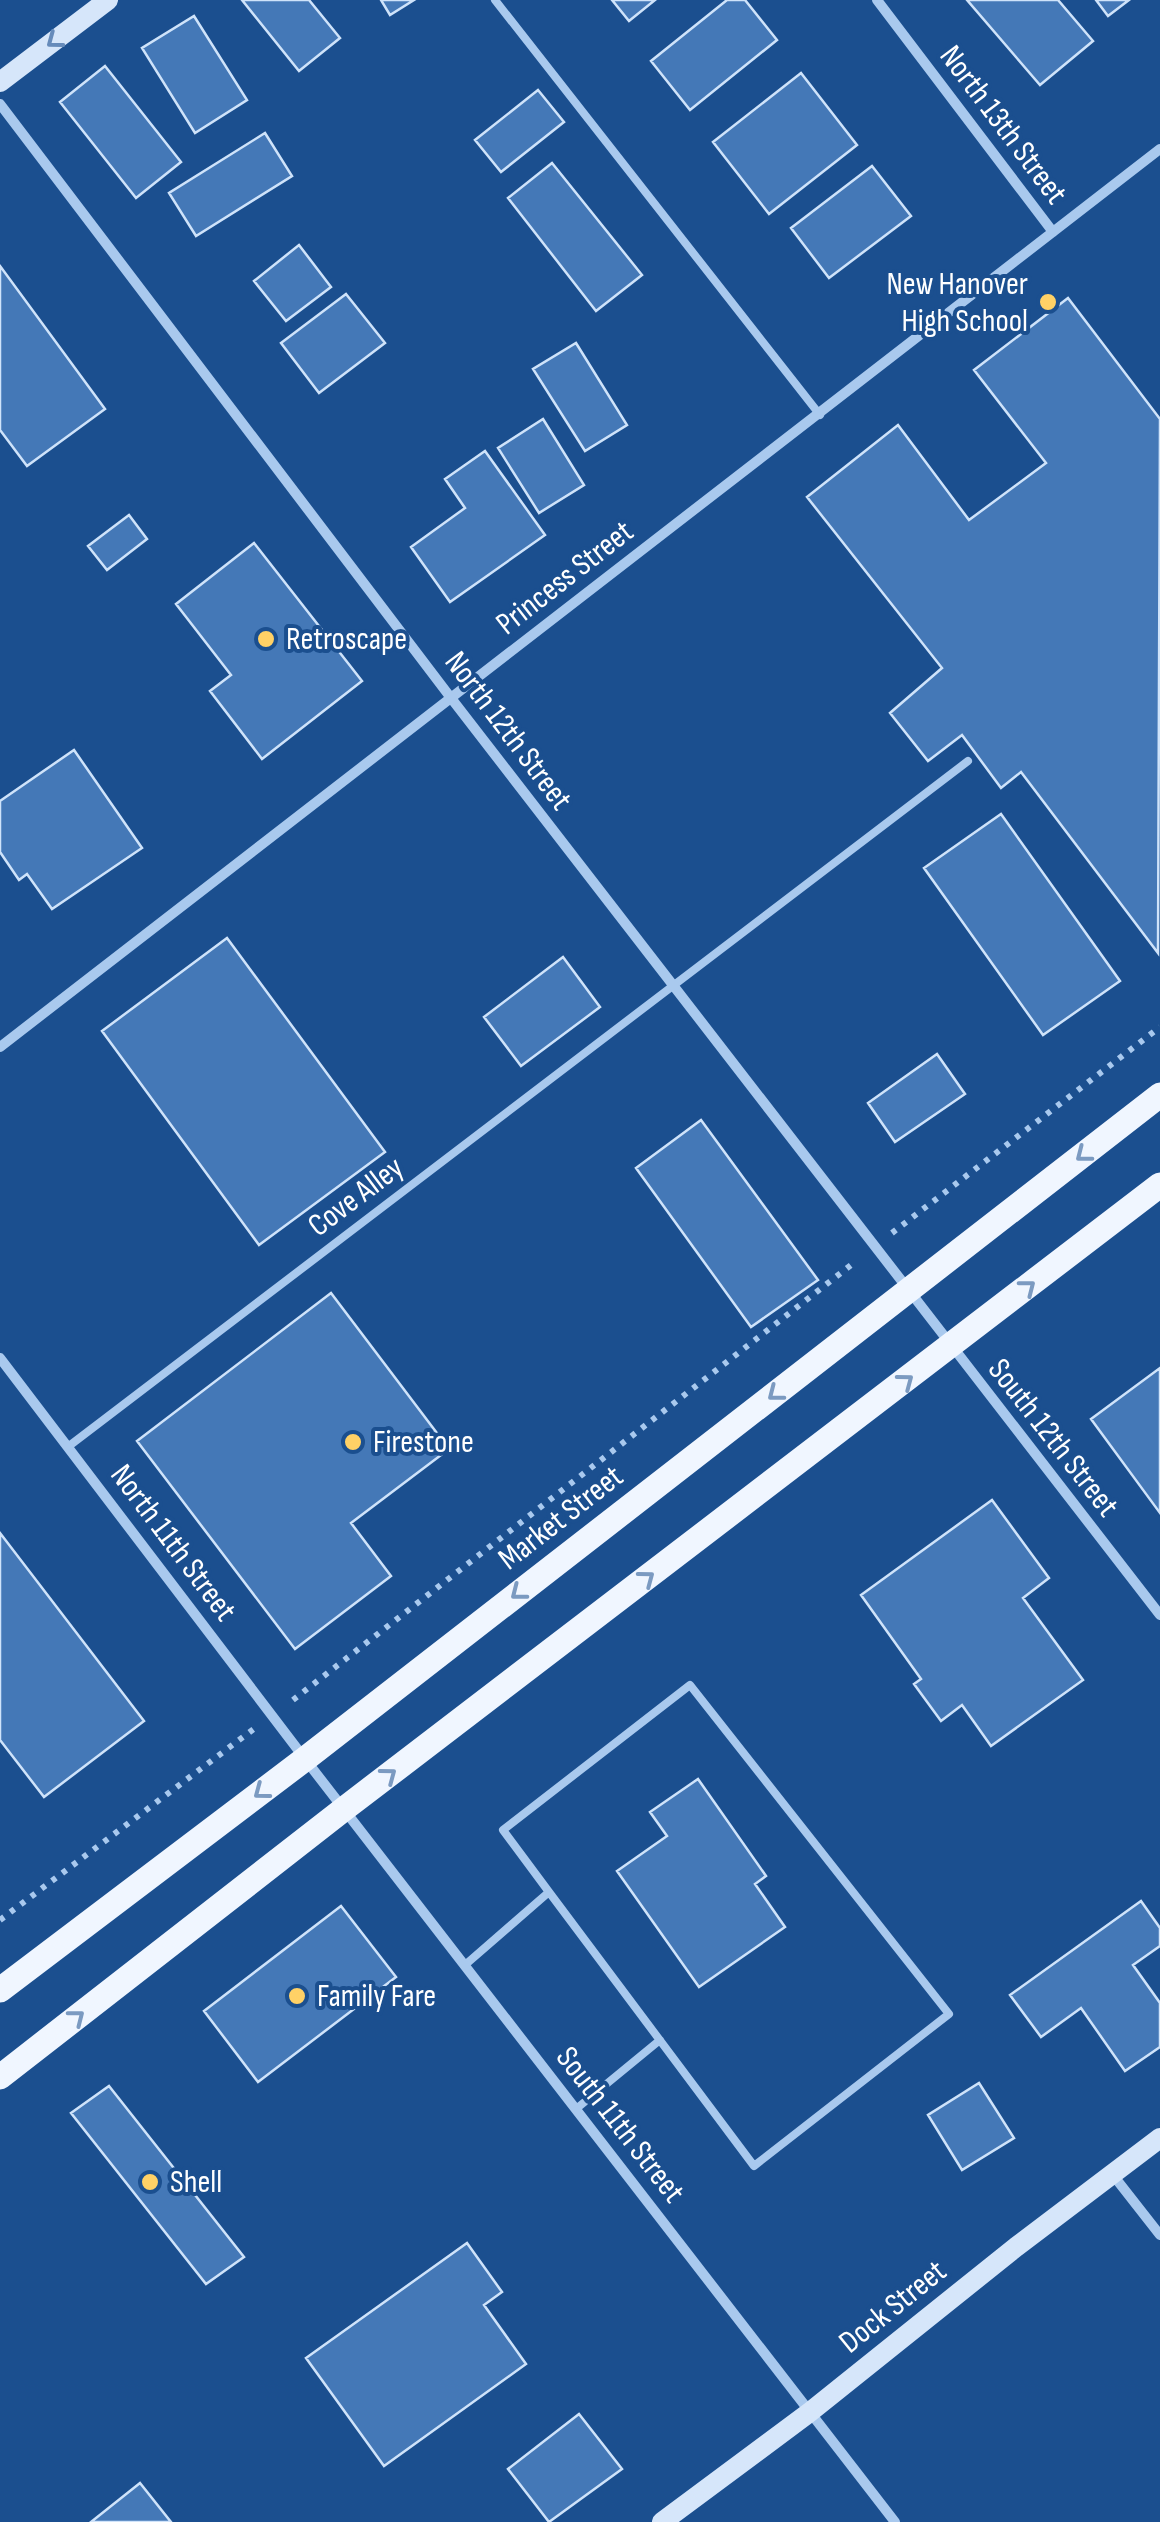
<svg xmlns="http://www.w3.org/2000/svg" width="1160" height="2522" viewBox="0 0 1160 2522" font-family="'Sofia Sans Condensed',sans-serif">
<rect width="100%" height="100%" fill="#1b4f8f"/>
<path fill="#4478b7" stroke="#cfe3fa" stroke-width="2.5" d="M242,0H309L340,38L299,71Z
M381,0H414L390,15Z
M612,0H655L629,21Z
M727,0H745L777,40L690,110L651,61Z
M967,0H1058L1093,41L1040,85Z
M1096,0H1129L1108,16Z
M194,16L247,100L195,133L142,48Z
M105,66L181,162L136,198L60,102Z
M801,73L857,145L769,214L713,142Z
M538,90L564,122L501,172L475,140Z
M265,133L292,176L196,236L169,193Z
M552,163L642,275L596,311L508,198Z
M872,166L911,216L829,278L791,228Z
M299,245L331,287L286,321L254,281Z
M0,266L105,409L27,466L0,430Z
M346,294L385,343L319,393L281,343Z
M1068,298L1160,419L1158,953L1021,772L1001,788L962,735L928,761L890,713L942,668L807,497L898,425L969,520L1046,463L974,370Z
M576,343L627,425L585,451L533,369Z
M543,419L584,485L539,513L498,448Z
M485,451L545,535L450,602L411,547L465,508L445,479Z
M129,515L147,539L107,570L88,546Z
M254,543L362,681L262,759L210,691L231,675L176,604Z
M74,750L142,848L52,909L27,874L19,880L0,852V801Z
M1001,814L1120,981L1043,1035L924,868Z
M227,938L385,1152L259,1245L102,1031Z
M563,957L600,1007L521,1066L484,1017Z
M937,1054L965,1094L895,1142L868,1103Z
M701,1120L818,1280L751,1327L636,1168Z
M331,1293L449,1449L351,1523L391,1576L295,1649L137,1441Z
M1160,1368V1513L1091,1419Z
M992,1500L1049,1578L1023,1598L1083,1680L991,1746L962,1705L941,1721L914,1684L921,1679L861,1595Z
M0,1533L144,1721L44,1797L0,1740Z
M698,1779L766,1876L755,1884L785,1927L699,1987L617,1871L667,1836L650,1812Z
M1141,1901L1160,1928V1946L1133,1965L1160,2003V2047L1125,2071L1081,2008L1041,2037L1010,1995Z
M341,1906L396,1977L258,2082L204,2011Z
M979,2083L1014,2138L962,2170L928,2115Z
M109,2086L244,2257L206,2284L71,2113Z
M467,2243L502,2292L484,2305L526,2364L384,2466L306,2358Z
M579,2414L622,2469L549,2522L508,2469Z
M140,2483L171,2522H91Z"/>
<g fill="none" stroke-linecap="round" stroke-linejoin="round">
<path stroke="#a9c9ee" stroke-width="6" stroke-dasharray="5 8" stroke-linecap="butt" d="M892,1233L1160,1027
M293,1700L855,1262
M0,1920L255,1728"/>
<path stroke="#a9c9ee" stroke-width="8" d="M495,0L820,415
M69,1446L968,761
M465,1965L549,1892L503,1830L690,1685L949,2014L754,2166L549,1892
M576,2109L660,2040"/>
<path stroke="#a9c9ee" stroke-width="10" d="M877,0L1053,232
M0,104L451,698L1160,1615
M0,1047L1160,149
M0,1358L305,1759L895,2522
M1113,2175L1160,2235"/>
<path stroke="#d6e6fa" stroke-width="20" d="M0,82L108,0
M662,2522L810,2412L1016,2247L1160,2138"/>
<path stroke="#f0f6ff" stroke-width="25" d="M0,1990L305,1759L1160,1095
M0,2077L344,1809L1160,1185"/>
</g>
<defs><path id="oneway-chevron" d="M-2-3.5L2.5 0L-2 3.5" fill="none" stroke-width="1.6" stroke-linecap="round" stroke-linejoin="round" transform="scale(2.5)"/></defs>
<use stroke="#668bba" href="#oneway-chevron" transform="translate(54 41) rotate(143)"/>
<g stroke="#7b9ac1">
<use href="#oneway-chevron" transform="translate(1083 1155) rotate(142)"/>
<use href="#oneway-chevron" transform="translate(1028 1287) rotate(-38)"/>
<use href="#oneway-chevron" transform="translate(906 1381) rotate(-37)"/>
<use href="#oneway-chevron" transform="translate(775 1394) rotate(142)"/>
<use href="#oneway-chevron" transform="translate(647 1578) rotate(-37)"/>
<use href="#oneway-chevron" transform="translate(518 1593) rotate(142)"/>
<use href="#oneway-chevron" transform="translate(389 1775) rotate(-37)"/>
<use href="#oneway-chevron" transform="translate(261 1792) rotate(143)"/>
<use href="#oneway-chevron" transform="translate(77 2017) rotate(-38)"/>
</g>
<g fill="#ffd166" stroke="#1b4f8f" stroke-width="4">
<circle cx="1048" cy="302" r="10"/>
<circle cx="266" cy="639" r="10"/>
<circle cx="353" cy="1442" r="10"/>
<circle cx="297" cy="1996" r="10"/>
<circle cx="150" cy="2182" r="10"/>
</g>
<g text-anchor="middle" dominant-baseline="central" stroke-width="8" stroke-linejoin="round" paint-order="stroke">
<g font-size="32" fill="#fff" stroke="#1b4f8f">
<text transform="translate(1003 125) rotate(53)">North 13th Street</text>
<text transform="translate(565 578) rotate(-38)">Princess Street</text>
<text transform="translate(508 731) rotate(53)">North 12th Street</text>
<text transform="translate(356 1197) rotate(-37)">Cove Alley</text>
<text transform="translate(1053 1438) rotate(52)">South 12th Street</text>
<text transform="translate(561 1518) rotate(-38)">Market Street</text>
<text transform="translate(173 1543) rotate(53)">North 11th Street</text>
<text transform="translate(620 2125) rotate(52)">South 11th Street</text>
<text transform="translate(893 2307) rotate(-39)">Dock Street</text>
</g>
<g font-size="32" fill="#fff" stroke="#1b4f8f" text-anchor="start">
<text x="1028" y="284" text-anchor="end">New Hanover<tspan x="1028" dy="37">High School</tspan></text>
<text x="286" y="639">Retroscape</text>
<text x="373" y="1442">Firestone</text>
<text x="317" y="1996">Family Fare</text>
<text x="170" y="2182">Shell</text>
</g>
</g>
</svg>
